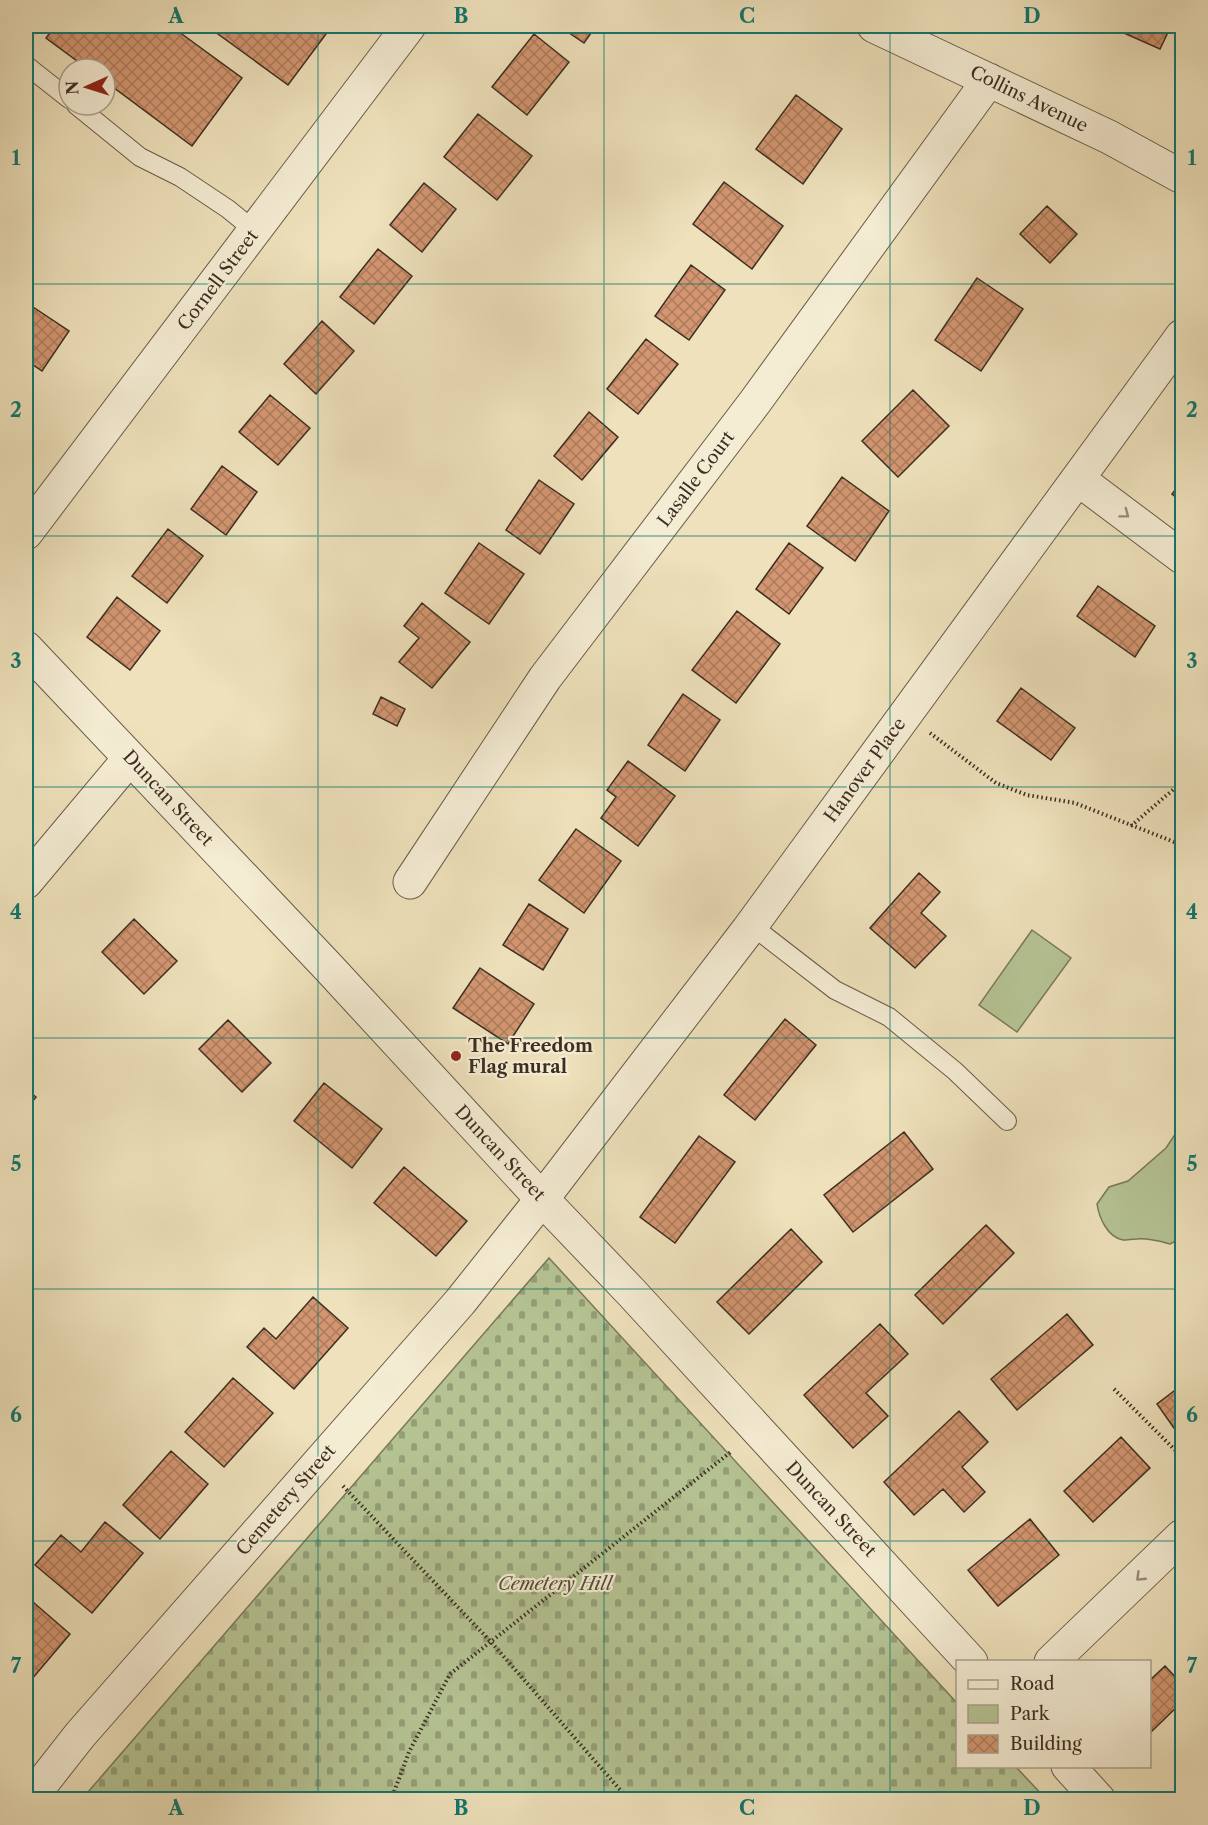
<svg xmlns="http://www.w3.org/2000/svg" width="1208" height="1825" viewBox="0 0 1208 1825" font-family="'Libre Caslon Text',serif">
<defs>
<pattern id="cemetery-stones" width="16" height="16" patternUnits="userSpaceOnUse" patternTransform="scale(1.5)"><rect width="16" height="16" fill="#b5c393"/><path d="M2 7V4a2 2 0 0 1 4 0v3zM10 15v-3a2 2 0 0 1 4 0v3z" fill="#949f78"/></pattern>
<pattern id="building-cross-hatch" width="8" height="8" patternUnits="userSpaceOnUse" patternTransform="scale(1.5)"><rect width="8" height="8" fill="#d39670"/><path d="M0 0l8 8M0 8l8-8" fill="none" stroke="#ac7b5c"/></pattern>
</defs>
<rect width="100%" height="100%" fill="#eee1bb"/>
<filter id="stains"><feTurbulence type="fractalNoise" baseFrequency=".00333" numOctaves="4"/><feColorMatrix values="0 0 0 0 .2 0 0 0 0 .09 0 0 0 0 .02 0 0 0 .5 -.17"/></filter>
<radialGradient id="worn" r=".72"><stop offset=".6" stop-color="#630" stop-opacity="0"/><stop offset="1" stop-color="#630" stop-opacity=".3"/></radialGradient>
<path fill="#b5c393" stroke="#79785b" stroke-width="1.5" d="M1032,930L1071,958L1017,1032L979,1005Z
M1182,1124V1238L1170,1244C1159,1241 1149,1238 1137,1239C1133,1239 1127,1240 1123,1240C1107,1237 1099,1217 1097,1204L1109,1187L1128,1181L1166,1148Z"/>
<path fill="url(#cemetery-stones)" stroke="#79785b" stroke-width="1.5" d="M549,1258L957,1703L958,1766L1016,1767L1046,1799H82Z"/>
<path fill="url(#building-cross-hatch)" stroke="#3d2e23" stroke-width="1.5" d="M55,26H178L175,29L242,78L192,146L105,81V69H88L46,38Z
M207,26H332L288,85Z
M559,26H596L584,43Z
M1116,26H1171L1160,49L1115,29Z
M534,34L569,62L527,115L492,87Z
M796,95L842,129L803,184L756,149Z
M478,114L532,156L497,200L444,157Z
M724,182L783,226L752,269L693,224Z
M424,183L456,209L422,252L390,225Z
M1047,206L1077,234L1050,263L1020,234Z
M378,249L412,276L374,324L340,297Z
M691,265L725,290L689,340L655,316Z
M977,278L1023,309L981,371L935,340Z
M27,303L69,331L42,371L26,360Z
M322,321L354,351L316,394L284,364Z
M646,339L678,364L638,414L607,389Z
M913,390L949,426L898,477L862,441Z
M270,395L310,428L278,465L239,432Z
M589,412L618,437L582,480L554,456Z
M222,466L257,492L226,535L191,509Z
M842,477L889,511L855,561L807,526Z
M539,480L574,504L540,554L506,530Z
M1182,481V502L1172,494Z
M168,529L203,556L167,603L132,576Z
M479,543L524,574L489,624L445,593Z
M789,543L823,568L789,614L756,589Z
M1098,586L1155,626L1135,657L1077,616Z
M117,597L160,631L130,670L87,637Z
M422,603L470,642L432,688L399,662L419,638L404,626Z
M737,611L780,644L736,703L692,670Z
M1021,688L1075,728L1051,760L997,721Z
M683,694L720,720L685,771L648,745Z
M381,697L405,709L397,726L373,714Z
M628,761L675,796L638,846L601,818L616,797L607,790Z
M576,829L621,861L584,913L539,880Z
M919,873L940,892L921,913L946,936L915,968L870,928Z
M529,904L568,929L543,970L503,945Z
M134,919L177,961L144,994L102,952Z
M480,968L534,1004L508,1044L453,1008Z
M785,1019L816,1045L755,1120L724,1095Z
M228,1020L271,1063L242,1092L199,1049Z
M324,1083L382,1129L352,1168L294,1121Z
M26,1089L36,1097L26,1109Z
M904,1132L933,1169L853,1232L824,1195Z
M699,1136L735,1162L675,1243L640,1217Z
M404,1167L467,1221L436,1256L374,1203Z
M986,1225L1014,1253L943,1324L915,1295Z
M791,1229L822,1262L749,1334L717,1302Z
M313,1297L348,1328L294,1389L247,1347L264,1328L276,1339Z
M1067,1314L1093,1345L1017,1410L991,1379Z
M880,1324L908,1354L866,1393L888,1416L853,1448L804,1395Z
M233,1378L273,1413L224,1467L185,1432Z
M1182,1385V1437L1181,1438L1157,1404Z
M959,1411L988,1442L962,1467L985,1492L964,1512L943,1489L914,1515L884,1482Z
M1121,1437L1150,1468L1093,1522L1064,1491Z
M171,1451L208,1484L160,1539L123,1505Z
M1030,1519L1059,1555L998,1606L968,1570Z
M105,1522L143,1553L92,1613L35,1565L61,1535L81,1552Z
M33,1602L70,1634L26,1686V1610Z
M1165,1666L1182,1684V1702L1150,1733V1680Z"/>
<g fill="none" stroke-linecap="round" stroke-linejoin="round">
<g stroke="#695b49" stroke-width="20">
<path id="lane" d="M26,65L69,99
M76,105L140,157L180,177L228,209L255,231
M751,925L835,990L889,1017L955,1071L1007,1121"/>
</g>
<g stroke="#695b49" stroke-width="35">
<path id="street" d="M874,26L1109,137L1182,177
M1078,479L1182,557
M26,533L409,26
M26,648L329,968L542,1199L631,1292L971,1662
M26,882L130,758
M410,882L545,678L755,402L989,80
M1051,1662L1182,1536
M1068,1766L1099,1800
M29,1800L80,1735L460,1302L542,1199L748,930L1182,336"/>
</g>
<path stroke="#3d2e23" stroke-width="4" stroke-dasharray="1.5 3" stroke-linecap="butt" d="M930,733L996,783L1027,795L1075,803L1182,845
M1131,826L1182,782
M1114,1389L1182,1457
M343,1486L491,1642L629,1800
M391,1800L409,1752L450,1674L732,1451"/>
<use href="#lane" stroke="#f4ecd3" stroke-width="18"/>
<use href="#street" stroke="#f4ecd3" stroke-width="33"/>
</g>
<defs><path id="oneway-chevron" d="M-2-3.5L2.5 0L-2 3.5" fill="none" stroke-width="1.6" stroke-linecap="round" stroke-linejoin="round" transform="scale(1.5)"/></defs>
<g stroke="#988d7b">
<use href="#oneway-chevron" transform="translate(1125 514) rotate(37)"/>
<use href="#oneway-chevron" transform="translate(1140 1577) rotate(136)"/>
</g>
<path fill="none" stroke="#0f766e" stroke-width="1.5" stroke-opacity="0.55" d="M318,26V1800M604,26V1800M890,26V1800M26,284H1182M26,536H1182M26,787H1182M26,1038H1182M26,1289H1182M26,1541H1182"/>
<circle fill="#8f2418" stroke="#f4ecd3" stroke-width="2" cx="456" cy="1056" r="6"/>
<g text-anchor="middle" dominant-baseline="central" stroke-width="4.5" stroke-linejoin="round" paint-order="stroke">
<g font-size="18" fill="#3d2e23" stroke="#f4ecd3">
<text transform="translate(1029 99) rotate(26)">Collins Avenue</text>
<text transform="translate(218 280) rotate(-53)">Cornell Street</text>
<text transform="translate(696 479) rotate(-53)">Lasalle Court</text>
<text transform="translate(865 770) rotate(-54)">Hanover Place</text>
<text transform="translate(168 798) rotate(47)">Duncan Street</text>
<text transform="translate(500 1153) rotate(47)">Duncan Street</text>
<text transform="translate(286 1500) rotate(-49)">Cemetery Street</text>
<text transform="translate(831 1509) rotate(47)">Duncan Street</text>
</g>
<g font-size="18" font-weight="bold" fill="#3d2e23" stroke="#f4ecd3" text-anchor="start">
<text x="468" y="1046">The Freedom<tspan x="468" dy="21">Flag mural</tspan></text>
</g>
<g font-size="18" font-style="italic" fill="#554c39" stroke="#f4ecd3">
<text x="555" y="1584">Cemetery Hill</text>
</g>
</g>
<rect width="1208" height="1825" fill="none" stroke="#eee1bb" stroke-width="66"/>
<rect x="956" y="1660" width="195" height="108" fill="#f4ecd3" stroke="#aba08d" stroke-width="1.5"/>
<rect x="968" y="1680" width="30" height="9" fill="#f4ecd3" stroke="#aba08d" stroke-width="1.5"/>
<text x="1010" y="1690" font-size="18" fill="#3d2e23">Road</text>
<rect x="968" y="1705" width="30" height="18" fill="#b5c393" stroke="#aba08d" stroke-width="1.5"/>
<text x="1010" y="1720" font-size="18" fill="#3d2e23">Park</text>
<rect x="968" y="1735" width="30" height="18" fill="url(#building-cross-hatch)" stroke="#aba08d" stroke-width="1.5"/>
<text x="1010" y="1750" font-size="18" fill="#3d2e23">Building</text>
<g transform="translate(87 87) rotate(267)"><circle r="28" fill="#f4ecd3" stroke="#aba08d" stroke-width="1.5"/>
<path d="M0-4.5L10 22L0 15L-10 22Z" fill="#8f2418"/>
<text y="-9" font-size="16" font-weight="bold" text-anchor="middle" fill="#3d2e23">N</text>
</g>
<rect x="33" y="33" width="1142" height="1759" fill="none" stroke="#0f766e" stroke-width="2"/>
<g font-size="20" text-anchor="middle" font-weight="bold" fill="#0f766e">
<text x="176" y="23">A</text>
<text x="461" y="23">B</text>
<text x="747" y="23">C</text>
<text x="1032" y="23">D</text>
<text x="16" y="165">1</text>
<text x="1192" y="165">1</text>
<text x="16" y="417">2</text>
<text x="1192" y="417">2</text>
<text x="16" y="668">3</text>
<text x="1192" y="668">3</text>
<text x="16" y="919">4</text>
<text x="1192" y="919">4</text>
<text x="16" y="1171">5</text>
<text x="1192" y="1171">5</text>
<text x="16" y="1422">6</text>
<text x="1192" y="1422">6</text>
<text x="16" y="1673">7</text>
<text x="1192" y="1673">7</text>
<text x="176" y="1815">A</text>
<text x="461" y="1815">B</text>
<text x="747" y="1815">C</text>
<text x="1032" y="1815">D</text>
</g>
<rect width="100%" height="100%" filter="url(#stains)"/>
<rect width="100%" height="100%" fill="url(#worn)"/>
</svg>
